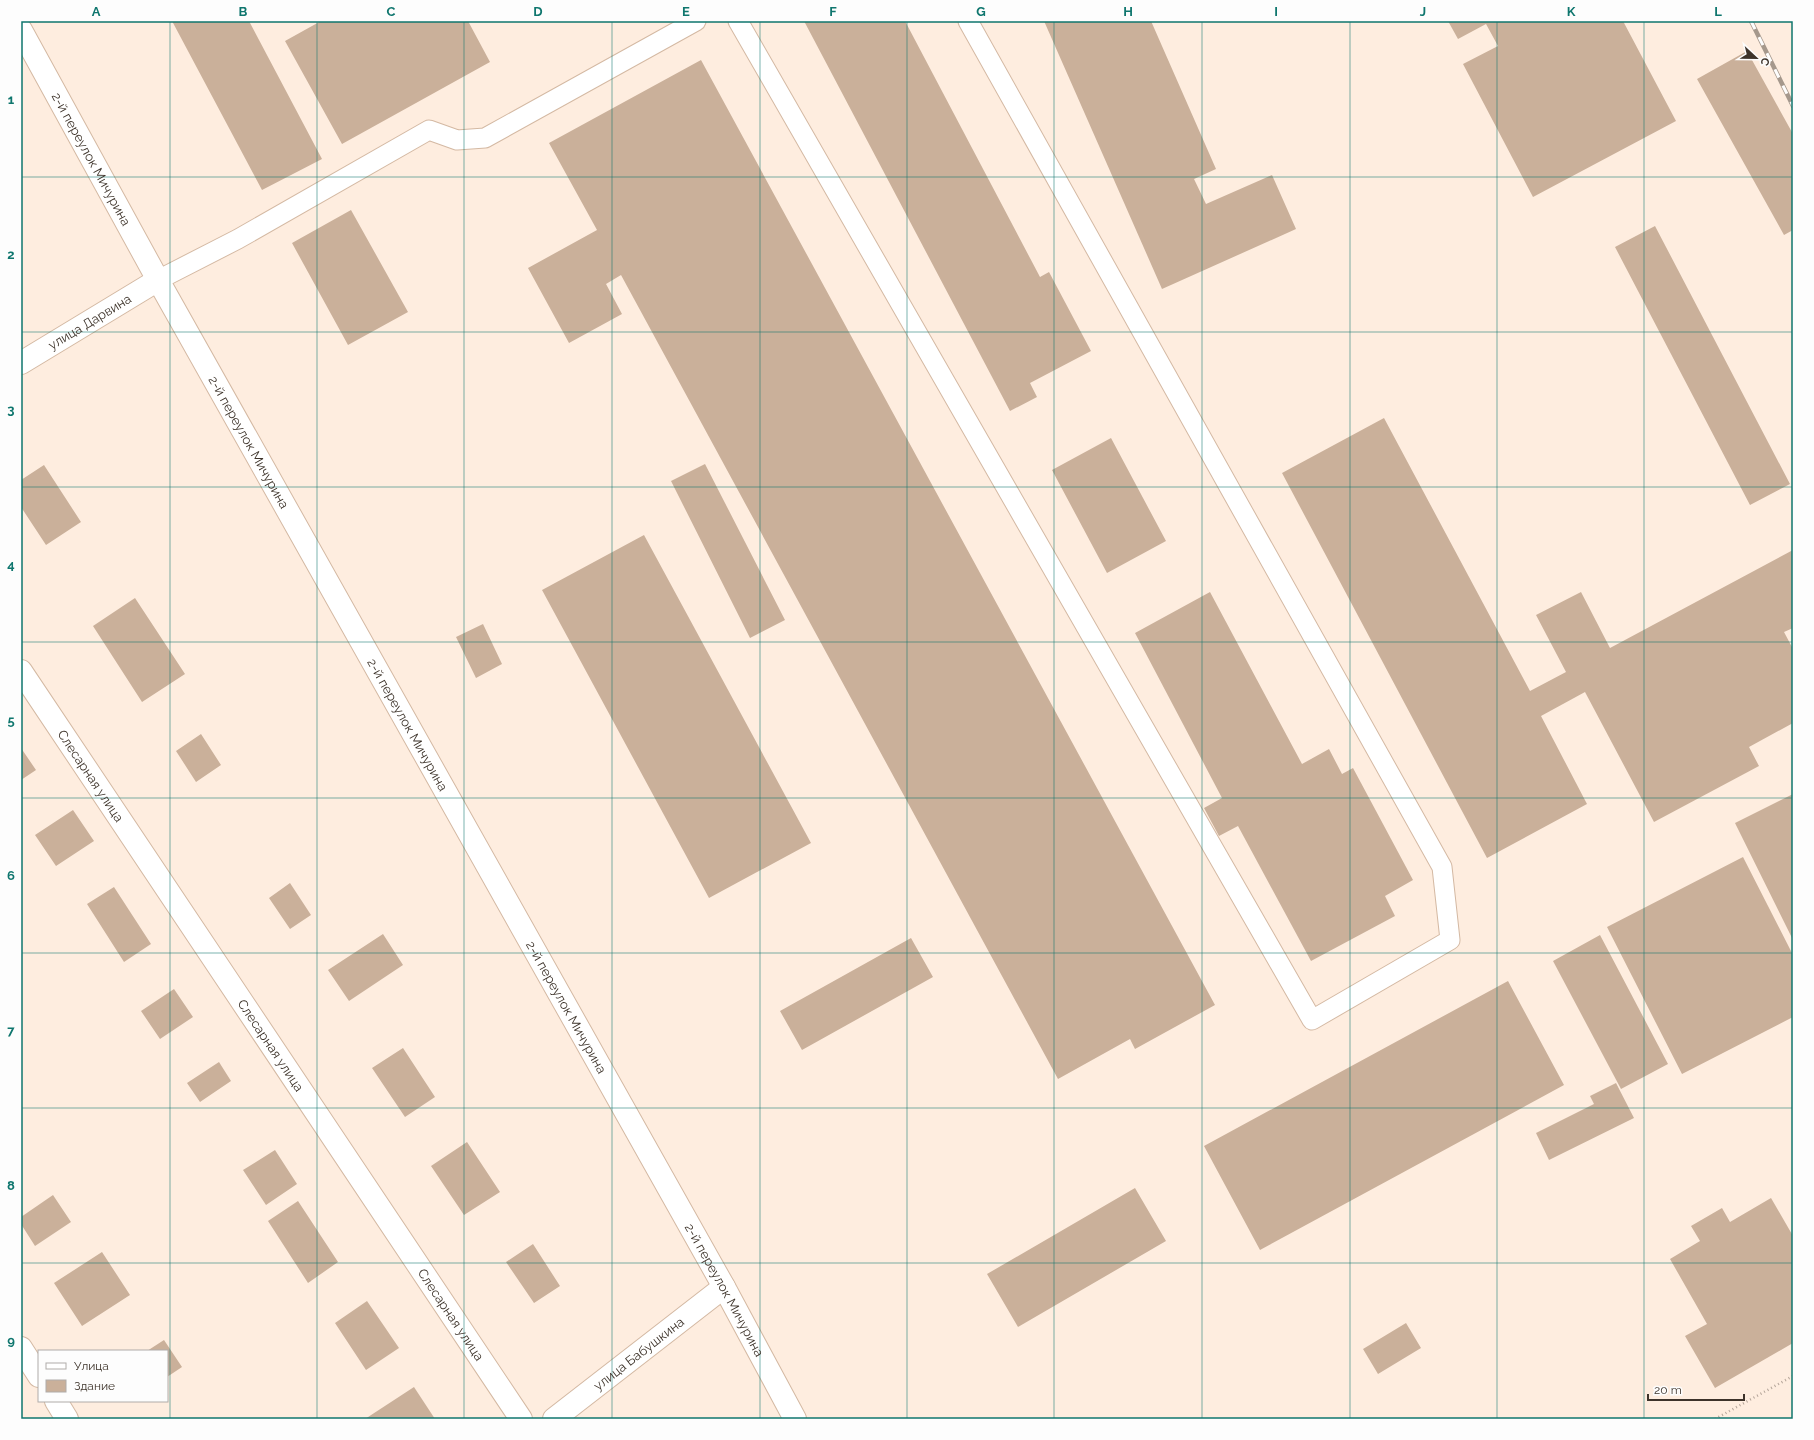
<svg xmlns="http://www.w3.org/2000/svg" width="1814" height="1440" viewBox="0 0 1814 1440" font-family="Raleway,sans-serif">
<rect width="100%" height="100%" fill="#feeddf"/>
<path fill="#cab09a" d="M172,21H249L322,159L262,190Z
M321,21H468L490,62L342,144L285,41Z
M804,21H905L1040,277L1049,272L1091,351L1030,383L1037,397L1010,411Z
M1044,21H1151L1216,169L1194,179L1206,204L1272,175L1296,229L1162,289Z
M1448,21H1623L1676,121L1533,197L1463,64L1498,46L1486,24L1458,39Z
M1747,51L1793,134V230L1784,235L1697,79Z
M701,60L1215,1005L1135,1049L1130,1039L1058,1079L621,275L606,284L622,314L569,343L528,268L597,230L549,143Z
M351,210L408,312L348,345L292,243Z
M1655,226L1790,484L1750,505L1615,247Z
M1384,418L1530,691L1566,672L1536,615L1581,592L1610,648L1793,550V628L1784,632L1793,649V723L1749,747L1759,766L1654,822L1585,692L1541,716L1587,804L1487,858L1282,473Z
M1111,438L1166,541L1107,573L1052,470Z
M705,464L785,620L750,638L671,481Z
M44,465L81,522L46,545L21,507V480Z
M644,535L811,843L709,898L542,590Z
M1210,592L1302,764L1329,749L1342,774L1353,768L1413,880L1385,896L1395,916L1311,961L1238,826L1219,836L1204,808L1222,798L1135,633Z
M135,598L185,674L142,702L93,626Z
M483,624L502,664L476,678L456,637Z
M201,734L221,765L196,782L176,751Z
M21,748L36,770L21,780Z
M1793,794V940L1735,823Z
M73,810L94,841L56,866L35,835Z
M1743,857L1793,955V1017L1682,1074L1607,927Z
M290,883L311,915L290,929L269,898Z
M114,887L151,944L124,962L87,904Z
M383,934L403,965L349,1001L328,970Z
M1600,935L1668,1064L1621,1089L1553,961Z
M911,938L933,977L802,1050L780,1011Z
M1508,981L1564,1085L1260,1250L1204,1146Z
M174,989L193,1017L160,1039L141,1011Z
M403,1048L435,1097L405,1117L372,1068Z
M219,1062L231,1081L200,1102L187,1083Z
M1616,1083L1634,1118L1549,1160L1536,1133L1594,1104L1590,1096Z
M467,1142L500,1192L464,1215L431,1166Z
M275,1150L297,1184L266,1205L243,1170Z
M1135,1188L1166,1241L1018,1327L987,1274Z
M53,1195L71,1222L35,1246L21,1224V1217Z
M1771,1198L1793,1236V1343L1715,1388L1685,1336L1707,1324L1670,1259L1700,1241L1691,1226L1722,1208L1730,1222Z
M298,1201L338,1262L308,1283L268,1221Z
M533,1244L560,1286L534,1303L506,1262Z
M102,1252L130,1295L82,1326L54,1283Z
M367,1301L399,1348L366,1370L335,1323Z
M1406,1323L1421,1348L1378,1374L1363,1349Z
M164,1340L182,1367L167,1377V1351H147Z
M414,1387L435,1419H365Z"/>
<g fill="none" stroke-linecap="round" stroke-linejoin="round">
<g stroke="#d4b9a3" stroke-width="21">
<path id="service" d="M738,21L1312,1020L1450,940L1442,867L968,21
M158,280L238,239L429,130L457,140L485,138L696,21"/>
</g>
<g stroke="#d4b9a3" stroke-width="24">
<g id="minor">
<path id="s1" d="M21,30L158,280L724,1287L795,1419"/>
<path id="s2" d="M21,363L158,280"/>
<path id="s3" d="M21,671L521,1419"/>
<path d="M21,1348L39,1376"/>
<path d="M56,1401L67,1419"/>
<path id="s4" d="M554,1419L724,1287"/>
</g>
</g>
<path stroke="#b3a498" stroke-width="2.5" stroke-dasharray="1 3" stroke-linecap="butt" d="M1715,1419L1793,1376"/>
<use href="#service" stroke="#fff" stroke-width="19"/>
<use href="#minor" stroke="#fff" stroke-width="22"/>
<g stroke="#a5988c" stroke-width="4.5">
<path id="rail" d="M1751,21L1793,106"/>
</g>
<use href="#rail" stroke="#fdfdfd" stroke-width="3" stroke-dasharray="9" stroke-linecap="butt"/>
</g>
<path fill="none" stroke="#0f766e" stroke-width="1" stroke-opacity="0.55" d="M170,21V1419M317,21V1419M464,21V1419M612,21V1419M760,21V1419M907,21V1419M1054,21V1419M1202,21V1419M1350,21V1419M1497,21V1419M1644,21V1419M21,177H1793M21,332H1793M21,487H1793M21,642H1793M21,798H1793M21,953H1793M21,1108H1793M21,1263H1793"/>
<g text-anchor="middle" dominant-baseline="central" stroke-width="3" stroke-linejoin="round" paint-order="stroke">
<g font-size="13" fill="#3d332a" stroke="#fdfdfd">
<text stroke="none"><textPath href="#s1" startOffset="147">2-й переулок Мичурина</textPath></text>
<text stroke="none"><textPath href="#s2" startOffset="80">улица Дарвина</textPath></text>
<text stroke="none"><textPath href="#s1" startOffset="471">2-й переулок Мичурина</textPath></text>
<text stroke="none"><textPath href="#s1" startOffset="795">2-й переулок Мичурина</textPath></text>
<text stroke="none"><textPath href="#s3" startOffset="126">Слесарная улица</textPath></text>
<text stroke="none"><textPath href="#s1" startOffset="1119">2-й переулок Мичурина</textPath></text>
<text stroke="none"><textPath href="#s3" startOffset="450">Слесарная улица</textPath></text>
<text stroke="none"><textPath href="#s1" startOffset="1443">2-й переулок Мичурина</textPath></text>
<text stroke="none"><textPath href="#s3" startOffset="774">Слесарная улица</textPath></text>
<text stroke="none"><textPath href="#s4" startOffset="107">улица Бабушкина</textPath></text>
</g>
</g>
<rect width="1814" height="1440" fill="none" stroke="#fdfdfd" stroke-width="44"/>
<rect x="38" y="1350" width="130" height="52" fill="#fdfdfd" stroke="#b0aca9"/>
<rect x="46" y="1363" width="20" height="6" fill="#ffffff" stroke="#b0aca9"/>
<text x="74" y="1370" font-size="12" fill="#3d332a">Улица</text>
<rect x="46" y="1380" width="20" height="12" fill="#cab09a" stroke="#b0aca9"/>
<text x="74" y="1390" font-size="12" fill="#3d332a">Здание</text>
<g transform="translate(1756 58) rotate(112)" stroke="#fdfdfd" stroke-width="3" paint-order="stroke">
<path d="M0-3L7 15L0 10L-7 15Z" fill="#3d332a"/>
<text y="-6" font-size="11" font-weight="bold" text-anchor="middle" fill="#3d332a">С</text>
</g>
<path d="M1648 1394v6h96v-6" fill="none" stroke="#3d332a" stroke-width="2"/>
<text x="1654" y="1394" font-size="12" fill="#3d332a" stroke="#fdfdfd" stroke-width="3" paint-order="stroke">20 m</text>
<rect x="22" y="22" width="1770" height="1396" fill="none" stroke="#0f766e" stroke-width="1.5"/>
<g font-size="13" text-anchor="middle" font-weight="bold" fill="#0f766e">
<text x="96" y="16">A</text>
<text x="243" y="16">B</text>
<text x="391" y="16">C</text>
<text x="538" y="16">D</text>
<text x="686" y="16">E</text>
<text x="833" y="16">F</text>
<text x="981" y="16">G</text>
<text x="1128" y="16">H</text>
<text x="1276" y="16">I</text>
<text x="1423" y="16">J</text>
<text x="1571" y="16">K</text>
<text x="1718" y="16">L</text>
<text x="11" y="104">1</text>
<text x="11" y="259">2</text>
<text x="11" y="414">3</text>
<text x="11" y="569">4</text>
<text x="11" y="725">5</text>
<text x="11" y="880">6</text>
<text x="11" y="1035">7</text>
<text x="11" y="1190">8</text>
<text x="11" y="1345">9</text>
</g>
</svg>
